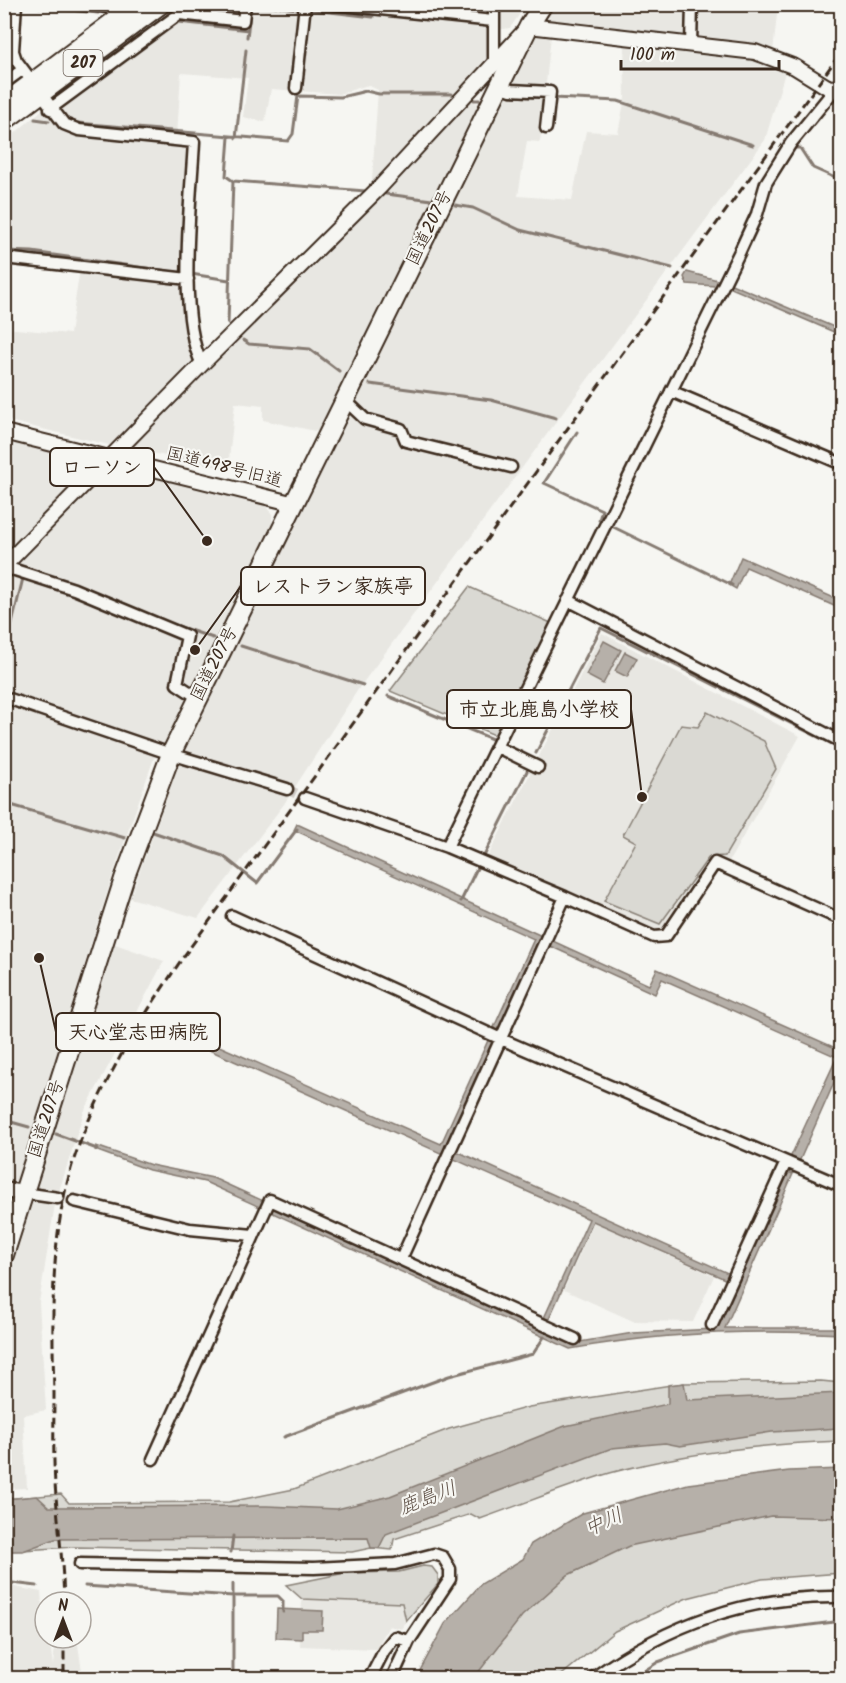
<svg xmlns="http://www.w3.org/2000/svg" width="846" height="1683" viewBox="0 0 846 1683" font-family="Kalam,'Klee One',sans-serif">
<rect width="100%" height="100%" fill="#f6f6f2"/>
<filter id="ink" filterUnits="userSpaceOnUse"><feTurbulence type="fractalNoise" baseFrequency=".0167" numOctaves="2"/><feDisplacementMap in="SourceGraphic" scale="12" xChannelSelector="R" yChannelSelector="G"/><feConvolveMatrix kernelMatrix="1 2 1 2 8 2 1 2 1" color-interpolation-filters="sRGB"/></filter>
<g filter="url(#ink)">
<path fill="#e8e7e2" d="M182,5H526L510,28L489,31L488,55L444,109L376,181L372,180L378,90L368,85L339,94L271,89L265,122L243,117L248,78L181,73L177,136L190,138L182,276L189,341L197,363L109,445L5,420V328L70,334L81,262L30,254H5V142L43,109H59L183,19L177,8Z
M553,5H778L772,62L786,69L765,140L359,688L284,804L198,918L130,898L183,753L535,36L551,35L540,142L527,141L518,196L572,200L586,131L618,133L625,98L624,31L552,22L547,15Z
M470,101L482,105L320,432L263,420V406L235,403L228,469L132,449L131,444L389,191Z
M4,441L262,502L272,514V531L168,740L154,758L113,874L5,1217Z
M602,633L800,736L728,863L714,861L664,935H654L487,858Z
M115,944L164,961L84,1112L55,1204L39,1303L46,1410L23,1415L27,1488L5,1489V1289Z
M594,1222L714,1276L693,1322L633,1321L564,1290Z
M4,1585L41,1592L45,1638H49L53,1665L56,1638H77L83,1678H5Z
M302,1599L402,1603L406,1621L402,1629L389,1626L376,1649L300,1646Z"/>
<path fill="#dad9d3" stroke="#8a8278" stroke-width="1.5" d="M469,587L551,623L497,736L390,691Z
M707,712L764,741L776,769L725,856L709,857L660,924L604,901L636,842L623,835L681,725L698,727Z
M821,1381L841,1383V1400L695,1413L335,1517L8,1514L5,1499L61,1494L69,1503L229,1502L294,1489L449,1429L529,1407L684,1383Z
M841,1418V1441C763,1444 686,1452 610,1473C566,1486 523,1504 480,1519L471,1514L394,1539L392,1550L371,1548L352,1552L75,1547L5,1551L4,1530L365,1528L602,1440Z
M841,1494V1573L762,1579L687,1598L615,1631L558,1678H441L550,1560Z
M423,1566L432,1567L438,1575V1584L406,1621L402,1603L302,1599L286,1585L345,1573L399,1572Z"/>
<path fill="#b6b0a9" stroke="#857a71" stroke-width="1.5" d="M687,272L729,283L841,330V335L729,287L687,284L684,277Z
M741,557L841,601V609L746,567L736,589L729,585Z
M604,641L621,650L603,684L586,675Z
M625,652L637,658L627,677L615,671Z
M297,824L649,985L657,969L840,1050L841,1047V1067L799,1162L790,1158L837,1057L662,979L655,994L539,941L445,1146L730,1274L727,1280L593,1221L549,1319L544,1318L589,1219L162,1029L165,1022L441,1144L534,939L294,830Z
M96,1146L151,1165L213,1178L574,1343L633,1333L715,1329L785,1171L793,1174L725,1328H841V1334C751,1329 659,1333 570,1349L205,1182L149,1170L95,1150Z
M684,1383L687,1400L841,1393V1428L772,1432L680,1446L665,1443L612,1448L386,1534L379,1548H371L368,1538L55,1539L23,1551H5V1499L37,1496L49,1507L267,1506L337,1509L390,1496L565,1426L668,1404V1385Z
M841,1469V1518L771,1516L629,1546L568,1575L522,1616L474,1678H416L445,1624L481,1584L523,1559L531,1544L583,1513L688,1484L789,1471Z
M277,1609L323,1611L322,1630H302V1639L276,1638Z"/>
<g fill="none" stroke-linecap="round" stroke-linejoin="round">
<path stroke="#857a71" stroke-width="3" d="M260,4L298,9
M23,5L98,13
M313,10L373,17
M179,22L248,30
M247,37L251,4
M510,96L618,101L753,145
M474,100H483
M35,119L49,121
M77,123L288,141L293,134L298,96L341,97L366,91L379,94H452
M229,137L226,176L233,181L366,191
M236,138L246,50
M795,148H800L813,168L842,181
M386,194L432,200
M455,205L473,208L520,230L672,268
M4,251L32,252L181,273
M191,274L229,280
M228,323L233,181
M243,340L249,344L310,349L339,371
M370,384L491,400L556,418
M577,432L544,483L602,510L599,520L732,585
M63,580L135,609
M172,624L213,638
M241,646L363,685
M4,657L24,574
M388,696L504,744
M536,753L601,628L842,749
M4,803L125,838
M153,832L223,856L257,883L297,829
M483,858L527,771
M461,901L479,864
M4,1120L29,1127
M56,1134L97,1149
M284,1437L449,1376L533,1354L544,1337
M231,1552L233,1536
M4,1582L37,1586
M233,1584V1678
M85,1586L233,1596H278L283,1601V1612
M633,1678L658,1662L739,1634L842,1621"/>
<path stroke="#d1cdc8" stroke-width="10" stroke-dasharray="10 5" stroke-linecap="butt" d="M287,789L305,798"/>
<g stroke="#3b2a1e" stroke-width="15">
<path id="street" d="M16,4L13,51L16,60L64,124L79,130L194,142C191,199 177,316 202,364
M84,4L107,7L126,17
M333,4L493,21
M691,45L692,4
M494,64V4
M4,83L22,70
M500,86L511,90L550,92L546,128
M296,88L305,4
M50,109L179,14L243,21L245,4
M4,258L188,279
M671,391L842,464
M345,400L365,419L401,429L406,441L511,467
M4,569L15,570L74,589L187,636L177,684L197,697
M568,600L842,742
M4,697L171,754L287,789
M497,747L538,767
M305,798L447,847L565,897L401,1259
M447,847L740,251L757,214L766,183L791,143L835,89
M565,897L654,937L666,936L715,863L842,920
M232,916L501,1039L842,1186
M24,1193L58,1198
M74,1201L190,1229L253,1235
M712,1325L786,1162
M153,1459L270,1200L575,1339
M80,1564L314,1568L395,1564L434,1554L443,1557L450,1569V1579L409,1641L392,1678
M370,1678L384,1651L395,1637L409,1641
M593,1678C669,1624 747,1595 842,1597"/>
</g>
<g stroke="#3b2a1e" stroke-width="18">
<path id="secondary" d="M4,432L295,504
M4,566L202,364L381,186L529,26L755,52L795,67L829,88L842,87
M4,1190L24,1193"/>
</g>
<g stroke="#3b2a1e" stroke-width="22">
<path id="highway" d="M4,104L137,4
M4,121L161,4
M4,1255L124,879L171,754L529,26L543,4"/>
</g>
<use href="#street" stroke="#f6f6f2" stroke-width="10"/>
<use href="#secondary" stroke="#f6f6f2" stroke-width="14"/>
<use href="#highway" stroke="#f6f6f2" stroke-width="18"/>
<path stroke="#3b2a1e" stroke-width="3" stroke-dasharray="9 4.5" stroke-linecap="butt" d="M64,1602C63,1563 58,1523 55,1484C53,1454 54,1423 54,1393C52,1316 50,1233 74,1159C99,1085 140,1020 184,956L842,51
M64,1638V1678"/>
</g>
</g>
<g text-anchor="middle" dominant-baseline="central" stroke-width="4.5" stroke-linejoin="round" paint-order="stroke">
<rect fill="#f6f6f2" stroke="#73675e" stroke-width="1.5" x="63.5" y="50" width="39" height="26" rx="4.5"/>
<g font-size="16" font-weight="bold" fill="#3b2a1e">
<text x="83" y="63">207</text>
</g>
<g font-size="18" fill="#3b2a1e" stroke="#f6f6f2">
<text transform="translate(430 228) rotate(-64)">国道207号</text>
<text transform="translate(224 468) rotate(14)">国道498号旧道</text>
<text transform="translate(215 664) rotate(-63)">国道207号</text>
<text transform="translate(47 1119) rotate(-72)">国道207号</text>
</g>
<g font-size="20" font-style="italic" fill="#605248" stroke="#f6f6f2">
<text transform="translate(428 1499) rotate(-21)">鹿島川</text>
<text transform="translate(604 1523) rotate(-24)">中川</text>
</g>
</g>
<path fill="none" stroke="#3b2a1e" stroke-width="2" d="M207 541L154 467M195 650L241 586M642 797L631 709M39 958L56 1032"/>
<g fill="#3b2a1e" stroke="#f6f6f2" stroke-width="2">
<circle cx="207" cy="541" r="6"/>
<circle cx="195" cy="650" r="6"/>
<circle cx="642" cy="797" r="6"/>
<circle cx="39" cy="958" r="6"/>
</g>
<g fill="#f6f6f2" stroke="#3b2a1e" stroke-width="2">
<rect x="50" y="448" width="104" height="38" rx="6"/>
<rect x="241" y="567" width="184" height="38" rx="6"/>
<rect x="447" y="690" width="184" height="38" rx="6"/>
<rect x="56" y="1013" width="164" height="38" rx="6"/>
</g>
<g font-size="20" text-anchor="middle" font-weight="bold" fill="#3b2a1e">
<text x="102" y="474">ローソン</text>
<text x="333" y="593">レストラン家族亭</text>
<text x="539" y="716">市立北鹿島小学校</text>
<text x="138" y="1039">天心堂志田病院</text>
</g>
<rect width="846" height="1683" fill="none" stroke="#f6f6f2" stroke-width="24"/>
<rect x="12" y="12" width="822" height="1659" fill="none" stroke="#3b2a1e" stroke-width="2" filter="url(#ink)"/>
<g transform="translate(63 1620)"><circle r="28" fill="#f6f6f2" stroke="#aba49d" stroke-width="1.5"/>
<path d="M0-4.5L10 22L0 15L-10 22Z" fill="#3b2a1e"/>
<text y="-9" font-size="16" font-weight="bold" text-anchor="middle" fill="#3b2a1e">N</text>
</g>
<path d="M621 60v9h158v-9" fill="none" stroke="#3b2a1e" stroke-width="3"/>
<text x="630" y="60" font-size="18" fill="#3b2a1e" stroke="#f6f6f2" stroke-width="4.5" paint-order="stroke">100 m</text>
</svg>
